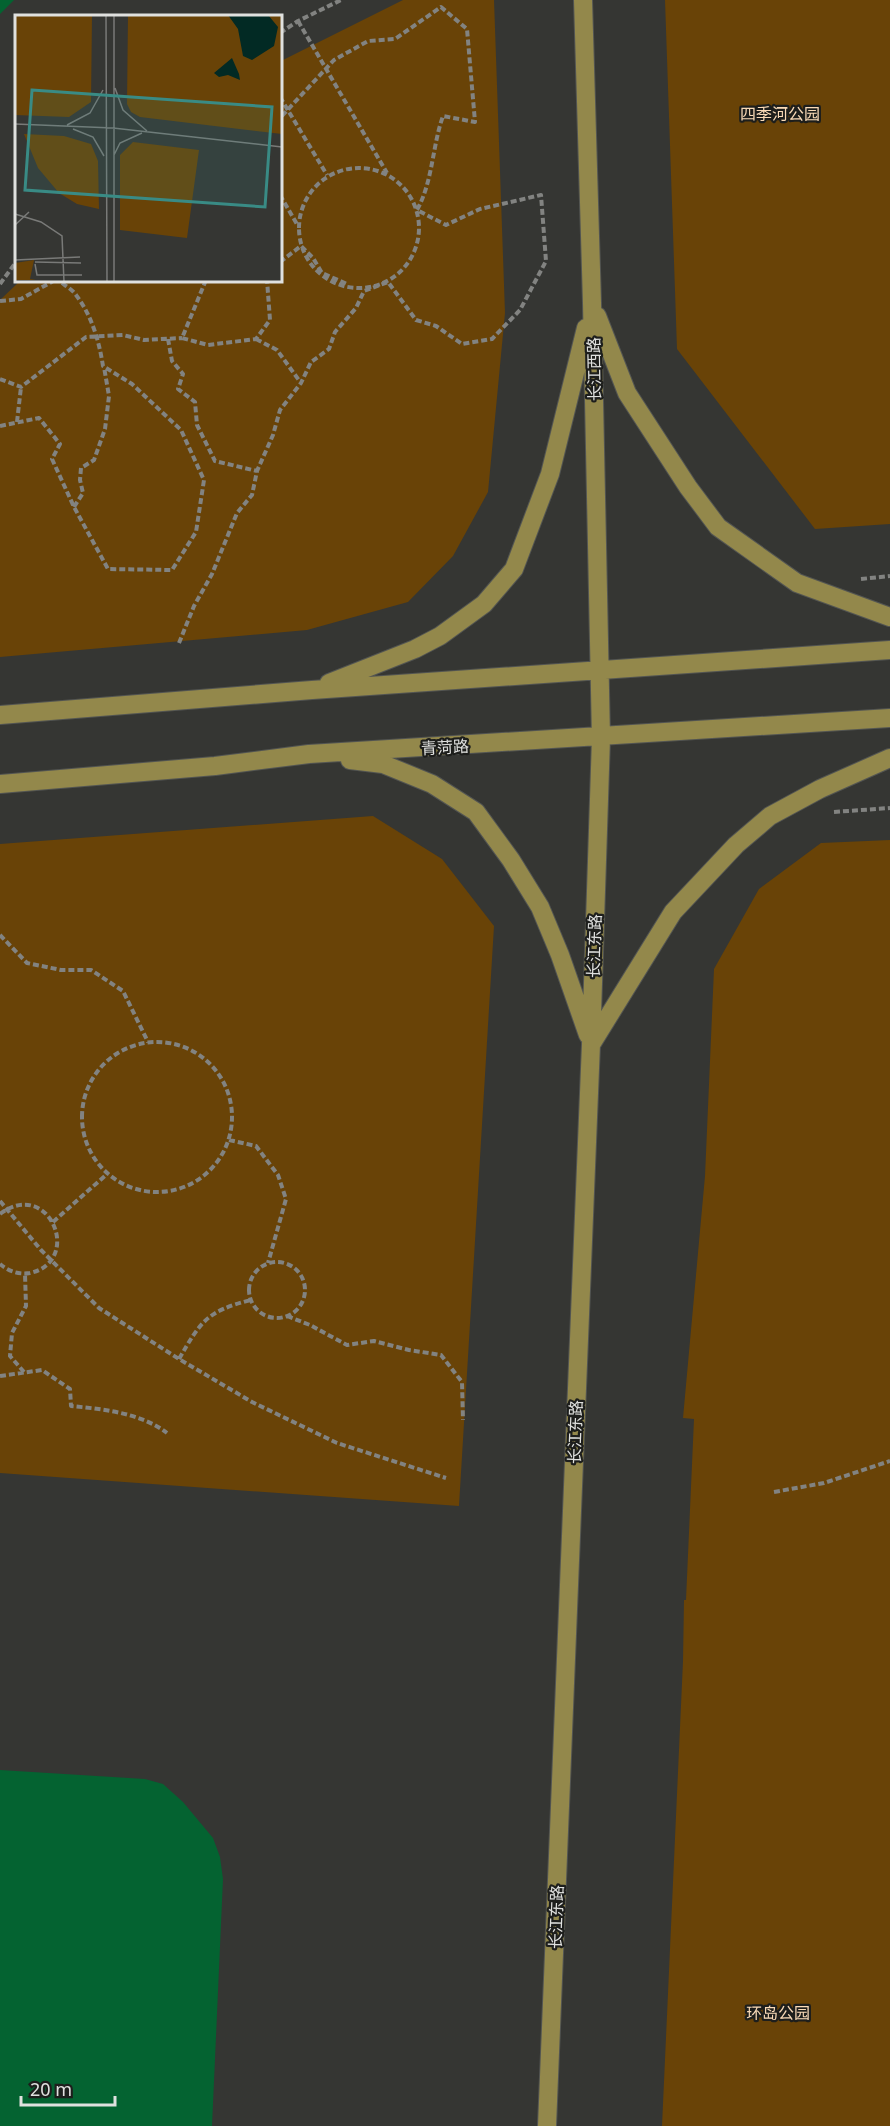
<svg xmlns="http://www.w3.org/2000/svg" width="890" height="2126" viewBox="0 0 890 2126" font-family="'Noto Sans','Noto Sans SC',sans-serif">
<rect width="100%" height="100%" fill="#353633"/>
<path fill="#694307" d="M403,0H494L505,313L488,492L453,556L408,602L307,630L0,657V300L20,281L280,280L281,61Z
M665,0H890V524L815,529L677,349Z
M373,816L442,859L494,926L459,1506L0,1473V844Z
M890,840V2126H662L683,1661L684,1600H686L694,1419L683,1418L705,1176L714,969L759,889L821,843Z"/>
<path fill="#046331" d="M0,0H14L0,14Z
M0,1770L145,1779L163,1784L183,1802L213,1838L220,1857L223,1879L212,2126H0Z"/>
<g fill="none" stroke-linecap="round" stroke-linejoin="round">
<g stroke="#535552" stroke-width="20">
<path id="primary" d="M597,316L627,393L688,487L718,527L797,583L890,617
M329,683L415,649L440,636L484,604L514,569L550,474L586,328
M0,715L312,690L890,650
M350,760L383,764L432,784L476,812L511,860L540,907L560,955L588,1035
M0,784L215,766L309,754L890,718
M592,1043L673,912L736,845L770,816L820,789L890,758
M547,2126L591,1044L601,738L592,303L583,0"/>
</g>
<path stroke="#828381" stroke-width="4" stroke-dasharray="6 3" stroke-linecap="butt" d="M298,21L387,173
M280,33L298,21L341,0
M280,97L327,175
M299 228a60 60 0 1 1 120 0a60 60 0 1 1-120 0Z
M280,195L298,226
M280,262L301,246L313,258L322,273L347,284
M206,280L182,338L208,345L256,339L270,320L267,280
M0,284L16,262
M0,301L21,299L55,280
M168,339L172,361L183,374L178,389L195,402L197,425L215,461L257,471
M256,339L277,350L301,383
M0,379L21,387L86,337L123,335L144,340L182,338
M17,422L21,387
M0,426L39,418L60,444L52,459L74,507L108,569L172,570L196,532L204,480L181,430L132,384L103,366C99,341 92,316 76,295C72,289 64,285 58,280
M74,507L83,493L80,480L81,468L94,460L105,429L109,396L104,367
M861,579L890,576
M179,643L194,606L212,574L237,513L252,495L257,471L273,435L280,410L301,383L311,362L329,349L335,332L356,308L364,291L388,282L416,320L436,326L462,344L492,339L520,310L546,261L541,195L480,209L446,225L417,210C433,181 432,147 443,116L475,122L467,29L441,7L395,39L368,41L334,60L280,118
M834,812L890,808
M0,935L27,963L61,970H91L123,991L148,1042
M82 1117a75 75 0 1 1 150 0a75 75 0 1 1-150 0Z
M229,1140L256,1146L278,1175L286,1199L268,1263
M0,1201L41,1250L99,1308L179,1359L252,1402L337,1443L446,1478
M0,1214C49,1177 84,1261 30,1273C19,1275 8,1271 0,1264
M53,1222L107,1174
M249 1290a28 28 0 1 1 56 0a28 28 0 1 1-56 0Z
M287,1316L310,1325L347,1345L374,1341L409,1350L441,1355L462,1382L463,1420
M179,1359C201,1321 207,1311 251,1300
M24,1372L10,1356L12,1333L26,1306L25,1274
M0,1376L42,1370L70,1389L71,1406C103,1409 141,1413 167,1433
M774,1492L824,1483L890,1461"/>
<use href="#primary" stroke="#93884b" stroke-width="18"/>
</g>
<g text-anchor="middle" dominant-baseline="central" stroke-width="4.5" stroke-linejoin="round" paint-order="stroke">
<g font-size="16" fill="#f9dab7" stroke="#1d1e1c">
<text x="780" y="114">四季河公园</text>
<text x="778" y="2013">环岛公园</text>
</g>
<g font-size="16" fill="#e0e1df" stroke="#1d1e1c">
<text transform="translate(594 369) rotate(-91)">长江西路</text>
<text transform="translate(445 747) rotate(-3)">青菏路</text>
<text transform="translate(594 946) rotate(-88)">长江东路</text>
<text transform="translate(575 1432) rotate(-88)">长江东路</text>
<text transform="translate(556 1917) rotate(-88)">长江东路</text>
</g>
</g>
<g transform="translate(15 15)">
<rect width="267" height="267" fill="#353633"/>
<path d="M0,0H77L76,87L54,102L0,100ZM113,0H267V119L125,102L116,97L112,89ZM9,119L49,121L76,129L83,146L84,194L62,189L44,178L23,153ZM118,127L184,135L172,223L105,215V140ZM19,245L15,264L21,265H1L0,248Z" fill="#694307"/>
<path d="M213,0L254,1L263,12L259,31L237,45L228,41L223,14ZM217,43L224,59L225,65L213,60L204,62L199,58Z" fill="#022a24"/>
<path fill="none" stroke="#797a78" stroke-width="1.5" d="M91,0L92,267M99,0V267M100,73L108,95L132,116M0,109L98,113L267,132M52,110L75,98L88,75M58,114L78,122L89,141M99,140L105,128L127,118M0,199L26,207L47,221L49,267M0,210L14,197M0,245L65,242M20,247L66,248M20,249L22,260H67"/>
<path fill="#398b85" fill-opacity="0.15" stroke="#398b85" stroke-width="3" d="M17,75L257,92L250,192L10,175Z"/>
<rect width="267" height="267" fill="none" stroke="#e0e1df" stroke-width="3"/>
</g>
<path d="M21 2096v9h94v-9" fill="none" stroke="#e0e1df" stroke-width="3"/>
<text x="30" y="2096" font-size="18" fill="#e0e1df" stroke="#1d1e1c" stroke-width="4.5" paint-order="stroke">20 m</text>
</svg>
